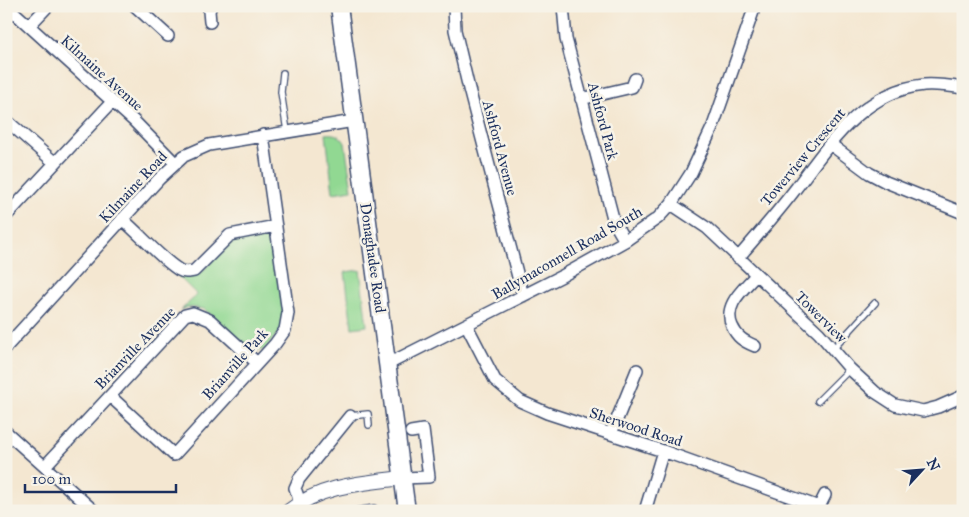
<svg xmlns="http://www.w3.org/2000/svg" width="969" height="517" viewBox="0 0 969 517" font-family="'IM FELL Great Primer',serif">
<rect width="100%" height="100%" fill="#f7f3e8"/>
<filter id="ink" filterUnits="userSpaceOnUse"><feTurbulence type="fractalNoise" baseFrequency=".02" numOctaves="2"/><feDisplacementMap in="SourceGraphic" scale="10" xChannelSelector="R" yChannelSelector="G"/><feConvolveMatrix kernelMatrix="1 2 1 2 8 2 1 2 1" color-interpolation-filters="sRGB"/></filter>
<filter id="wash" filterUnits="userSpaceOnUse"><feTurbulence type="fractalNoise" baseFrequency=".0096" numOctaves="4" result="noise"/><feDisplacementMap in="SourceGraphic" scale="20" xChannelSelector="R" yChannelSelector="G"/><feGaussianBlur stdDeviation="1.12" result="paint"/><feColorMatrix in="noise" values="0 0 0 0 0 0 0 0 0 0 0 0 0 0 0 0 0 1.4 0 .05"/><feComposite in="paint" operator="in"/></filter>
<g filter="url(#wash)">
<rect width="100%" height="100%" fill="#f4e7d1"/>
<path fill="#91d892" stroke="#568478" d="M326,134C334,133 341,135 345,143L352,190L333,193Z
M267,233L271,236L275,243L285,320L281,330L264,350C256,350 251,351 245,345L204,309L188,307L181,310L197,295L175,273L195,275L202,272L226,244L234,238Z
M360,270L367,326L352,328L345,272Z"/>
</g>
<g filter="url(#ink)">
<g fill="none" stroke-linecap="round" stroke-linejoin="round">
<g stroke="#3c4b6f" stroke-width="8">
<path id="service" d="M283,73L281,92L287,131
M833,349L875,303
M818,401L850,369
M350,416L368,414L369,425
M356,511L374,508L375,511"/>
</g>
<g stroke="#3c4b6f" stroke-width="14">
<path id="minor" d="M7,6L134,121L175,163
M135,6L168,36
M454,6L455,30L469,89L523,296
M563,6L566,39L614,222L625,241
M210,22L209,11L211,6
M29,26L48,6
M581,99L632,87L635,79
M6,120L55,163
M830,144L869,173L886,182L963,213
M671,204L707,228L819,333L850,369L875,392L895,405L923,411L938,407L963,396
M6,216L112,102
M122,219C140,234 160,258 179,270C184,273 188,272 194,271L230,235L276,226
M738,258C758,235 778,212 797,187C830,143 864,91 924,85C937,84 950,86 963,88
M467,326L495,380L520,401L547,413L663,451L819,507L825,495
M755,346C743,341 737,337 732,326C723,305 743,290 756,275
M6,347L159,179L184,156L209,145L354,121
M388,364L562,276L625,241L658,218L671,204L691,173L713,126L755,6
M110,396L174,455L275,344L285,330L288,313L263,135
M6,432L94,511
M611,434L637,370
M45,466L185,315L193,313L210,320L257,363
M402,478L429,477L423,430L411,432
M300,502L295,488L299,479L350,416
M645,511L663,451"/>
</g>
<g stroke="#3c4b6f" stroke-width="16">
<path id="tertiary" d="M289,511C321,485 363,483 402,478"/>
</g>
<g stroke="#3c4b6f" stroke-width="19">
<path id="secondary" d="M339,6L407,511"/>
</g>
<use href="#service" stroke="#fff" stroke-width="5.5"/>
<use href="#minor" stroke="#fff" stroke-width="11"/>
<use href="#tertiary" stroke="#fff" stroke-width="14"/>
<use href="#secondary" stroke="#fff" stroke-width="16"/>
</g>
</g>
<g text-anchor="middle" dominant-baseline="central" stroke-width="5" stroke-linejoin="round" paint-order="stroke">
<g font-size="15" fill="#1b2f5e" stroke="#f7f3e8">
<text transform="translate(102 73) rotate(42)">Kilmaine Avenue</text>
<text transform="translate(603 121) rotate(75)">Ashford Park</text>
<text transform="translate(500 148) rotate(75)">Ashford Avenue</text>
<text transform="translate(803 157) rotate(-50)">Towerview Crescent</text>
<text transform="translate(133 187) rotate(-47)">Kilmaine Road</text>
<text transform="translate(567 253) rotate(-30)">Ballymaconnell Road South</text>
<text transform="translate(373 258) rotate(82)">Donaghadee Road</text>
<text transform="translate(821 317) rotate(45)">Towerview</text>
<text transform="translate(135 348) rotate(-46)">Brianville Avenue</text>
<text transform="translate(235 364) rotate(-48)">Brianville Park</text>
<text transform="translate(636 427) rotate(18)">Sherwood Road</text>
</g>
</g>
<rect width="969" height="517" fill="none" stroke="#f7f3e8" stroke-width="25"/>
<g transform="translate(922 470) rotate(64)" stroke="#f7f3e8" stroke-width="4" paint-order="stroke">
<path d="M0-4L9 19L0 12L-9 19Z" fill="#1b2f5e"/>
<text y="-8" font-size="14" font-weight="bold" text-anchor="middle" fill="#1b2f5e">N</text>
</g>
<path d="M25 484v8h151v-8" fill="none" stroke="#1b2f5e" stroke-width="2.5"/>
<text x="32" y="484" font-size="15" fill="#1b2f5e" stroke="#f7f3e8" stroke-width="4" paint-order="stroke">100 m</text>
</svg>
